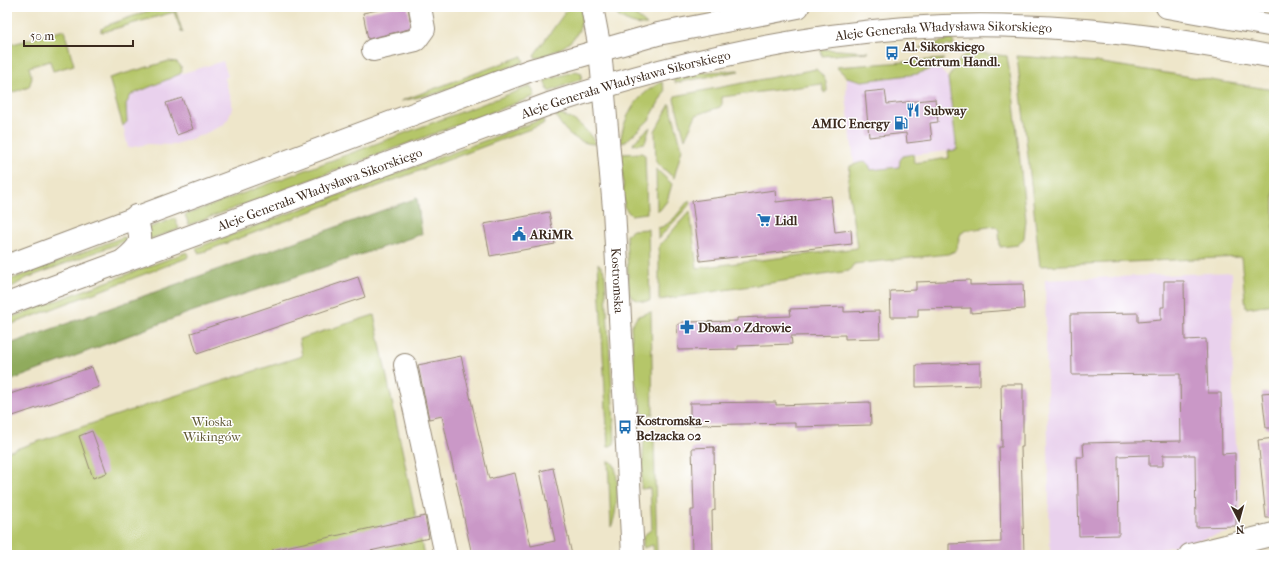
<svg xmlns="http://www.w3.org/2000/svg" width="1281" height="562" viewBox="0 0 1281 562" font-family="'IM FELL French Canon',serif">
<rect width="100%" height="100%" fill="#fff"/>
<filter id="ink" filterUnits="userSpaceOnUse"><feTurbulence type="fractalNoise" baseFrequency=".025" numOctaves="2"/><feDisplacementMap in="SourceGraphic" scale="8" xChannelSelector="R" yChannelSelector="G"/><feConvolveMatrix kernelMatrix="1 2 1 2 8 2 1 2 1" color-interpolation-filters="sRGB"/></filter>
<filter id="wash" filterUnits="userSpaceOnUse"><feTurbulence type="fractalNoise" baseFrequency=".012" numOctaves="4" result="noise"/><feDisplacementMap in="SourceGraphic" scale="16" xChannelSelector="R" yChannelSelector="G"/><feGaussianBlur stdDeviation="0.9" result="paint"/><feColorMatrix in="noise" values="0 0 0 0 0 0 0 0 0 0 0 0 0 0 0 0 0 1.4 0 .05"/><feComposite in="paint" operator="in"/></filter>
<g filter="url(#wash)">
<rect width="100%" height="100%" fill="#eee6ca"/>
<path fill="#e9d1ed" d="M223,61L228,76L225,78L226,83L232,101V108L228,119L223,125L202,135L173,145L148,144L128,148L123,126L127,122L126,104L131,95L180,74Z
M937,66L948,78L957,150L903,156L900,160V167L870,171L865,161L854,163L846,96L847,77L862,81L917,74L929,71Z
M1232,272L1233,399L1242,529L1137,555H1050L1045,280Z"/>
<path fill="#b5c669" stroke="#787844" d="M159,7H176V12L183,33L181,31L174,12L103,32L100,31L105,26Z
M569,7H582C585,40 562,50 536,58L534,55Z
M610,7H626L647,25C633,26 617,19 610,7Z
M64,30L74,65L53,71L50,61L29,67L32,78L29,87L7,94V49L9,45Z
M951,39L954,43L953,45L919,48Z
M821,49L869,52L822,56Z
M979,53L1007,56L1013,93L1026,220L1024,238L1018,245L1000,247L999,230L995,226L963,231C958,236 959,245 955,251L948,254L854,264L849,271L659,300V246L690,211L697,268L857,248L848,186L850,166L865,161L869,165L871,170L899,167L900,160L903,156L913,154L914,163L949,158L948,151L957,150L948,78L961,58L966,55Z
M522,56L524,62L438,93L401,101Z
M1017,56L1096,62L1274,90V304L1246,308L1241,257L1040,266Z
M944,59L933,68L917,74L862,81L847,77L836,67Z
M169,61L177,62L181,66L182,71L180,74L131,95L126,104L127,122L123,126L109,78Z
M816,69C824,76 827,81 827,91L824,93L822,84L722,97V104L720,107L696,115L685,139L674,99L675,96Z
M738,70L739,71L675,83L673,78L695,73Z
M576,71L582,73L581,79L549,92L544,81Z
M662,82L665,91L649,120L625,142L620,143C624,115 637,94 662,82Z
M531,86L535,96L189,225L185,215Z
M670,104L682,149L674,178L656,162L655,131Z
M555,114C574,116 587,129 596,144C577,144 563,131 555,114Z
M543,119L544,123L541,125L203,252L198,253L196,248Z
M650,127L645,143L633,145L634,142Z
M641,153L645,155L647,213L631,215L624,207L622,154Z
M656,169L672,184L667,201L660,210H657Z
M689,200L690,204L658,239V228C671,226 681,209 689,200Z
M175,218L179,229L150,239L146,229Z
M648,229L650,301C642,302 634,301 629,293L626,235L633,230Z
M123,237L126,238L125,241L27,278L7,290V281Z
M187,252L188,256L187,258L7,326V319Z
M598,263L603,269L605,276L615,440L614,444L608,447Z
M651,312L653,414H643L634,376L631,326L638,316Z
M374,315L424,555H7V452L165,399L302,356L299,339Z
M654,439L657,555H654L653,545L643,548V536L652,529L650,488L641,489L644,440Z
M608,461L612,462C621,471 617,517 611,527Z"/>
<path fill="#90ab5d" stroke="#666a3e" d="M417,198L422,234L188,313L7,382V345Z"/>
<g id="blocks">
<path fill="#ca98c7" d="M392,7H408L411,26L409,29L368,39L363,13Z
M885,90L887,104L935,99L938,122L930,123L932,140L907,143L906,133L869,137L865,92Z
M182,98L193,129L177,135L166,103Z
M775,190L776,202L831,196L835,232L851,230L852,244L700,261L692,201Z
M549,212L555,244L490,256L484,224Z
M358,277L365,297L197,354L191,333Z
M970,280V285L1023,284L1024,309L971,313V308L918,309V317H891L890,291L916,290V282Z
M1164,281H1184L1185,340L1206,339L1208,393H1221L1222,454L1235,453L1236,526L1196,527L1195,455H1163V466H1149V455L1118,456L1119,535L1079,536L1077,457H1084L1083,443L1181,441L1180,374L1072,375L1071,314L1138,313V322L1161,320V307H1164Z
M844,307V312L879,311L880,338L845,339V335L791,336L792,344L738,346V349L678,350L677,325L683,322L737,321V318L791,316L790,309Z
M461,356L489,479L515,473L531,546L555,541L540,471L553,468L572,555H472L442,416L429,419L418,365Z
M980,363V385L916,387V365Z
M92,367L99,387L7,418V395Z
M1001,384H1023V447H1021L1024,555H949V544L1001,542L999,447H1002Z
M1274,392V428H1266L1262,393Z
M776,402V405L870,402L871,425L795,427V423L690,425V403Z
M92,431L107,473L93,478L79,436Z
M1274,438V518H1266L1258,440Z
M714,447L715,510L712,511L713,555H692L691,510H694L692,448Z
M425,516L429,538L352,555H273L272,550Z"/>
</g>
</g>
<g filter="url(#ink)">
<use href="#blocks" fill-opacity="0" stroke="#948874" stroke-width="1"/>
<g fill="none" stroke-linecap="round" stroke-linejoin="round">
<g stroke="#948874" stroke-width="24">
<g id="minor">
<path id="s1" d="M592,7L600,49L614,209L633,555"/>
<path d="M373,50L416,40L424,29L420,7"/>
<path d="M405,365L446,555"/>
<path d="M1190,555L1274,534"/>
</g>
</g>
<g stroke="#948874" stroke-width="24">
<g id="major">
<path d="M1167,7L1274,26"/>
<path d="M124,260C144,243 142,242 136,216"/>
<path d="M7,266L531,70L658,34L798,7"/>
<path id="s2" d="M7,304L549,104C664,66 785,37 906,28C1030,19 1153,34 1274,57"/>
</g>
</g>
<use href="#minor" stroke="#fff" stroke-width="22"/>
<use href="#major" stroke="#fff" stroke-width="22"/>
</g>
</g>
<defs>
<g id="bus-bare" transform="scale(1.08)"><path d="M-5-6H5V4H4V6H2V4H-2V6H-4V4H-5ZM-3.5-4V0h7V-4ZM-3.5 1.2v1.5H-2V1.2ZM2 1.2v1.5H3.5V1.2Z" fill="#1f6fb2" stroke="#fff" stroke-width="2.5" paint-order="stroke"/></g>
<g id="restaurant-bare" transform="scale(1.08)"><path d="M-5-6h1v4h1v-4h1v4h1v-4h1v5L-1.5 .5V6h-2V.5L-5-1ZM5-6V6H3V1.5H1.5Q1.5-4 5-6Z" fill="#1f6fb2" stroke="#fff" stroke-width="2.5" paint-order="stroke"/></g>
<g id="fuel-bare" transform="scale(1.08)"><path d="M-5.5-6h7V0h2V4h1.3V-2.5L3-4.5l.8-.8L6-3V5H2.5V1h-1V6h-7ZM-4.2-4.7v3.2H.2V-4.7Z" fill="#1f6fb2" stroke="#fff" stroke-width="2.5" paint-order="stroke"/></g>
<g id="supermarket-bare" transform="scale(1.08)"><path d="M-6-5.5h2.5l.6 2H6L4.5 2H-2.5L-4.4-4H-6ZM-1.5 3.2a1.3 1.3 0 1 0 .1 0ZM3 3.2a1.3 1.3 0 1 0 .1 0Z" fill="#1f6fb2" stroke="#fff" stroke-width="2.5" paint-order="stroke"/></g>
<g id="civic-bare" transform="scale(1.08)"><path d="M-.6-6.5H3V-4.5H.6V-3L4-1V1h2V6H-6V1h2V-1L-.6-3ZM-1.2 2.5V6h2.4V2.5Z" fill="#1f6fb2" stroke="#fff" stroke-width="2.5" paint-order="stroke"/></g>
<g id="pharmacy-bare" transform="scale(1.08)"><path d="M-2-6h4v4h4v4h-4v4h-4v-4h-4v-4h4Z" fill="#1f6fb2" stroke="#fff" stroke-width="2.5" paint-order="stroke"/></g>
</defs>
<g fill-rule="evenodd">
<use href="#bus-bare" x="892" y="53"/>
<use href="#restaurant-bare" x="913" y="110"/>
<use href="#fuel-bare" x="901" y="123"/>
<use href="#supermarket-bare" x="764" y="220"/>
<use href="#civic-bare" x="519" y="234"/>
<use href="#pharmacy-bare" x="687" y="327"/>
<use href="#bus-bare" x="625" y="427"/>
</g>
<g text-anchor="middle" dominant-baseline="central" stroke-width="3" stroke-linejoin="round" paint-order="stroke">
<g font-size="13" fill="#3b2a1e" stroke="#fff">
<text stroke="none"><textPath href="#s2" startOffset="981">Aleje Generała Władysława Sikorskiego</textPath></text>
<text stroke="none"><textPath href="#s2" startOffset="657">Aleje Generała Władysława Sikorskiego</textPath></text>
<text stroke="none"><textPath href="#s2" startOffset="333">Aleje Generała Władysława Sikorskiego</textPath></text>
<text stroke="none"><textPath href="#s1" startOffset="275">Kostromska</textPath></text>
</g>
<g font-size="13" font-weight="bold" fill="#3b2a1e" stroke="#fff" text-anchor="start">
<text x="903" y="46">Al. Sikorskiego<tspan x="903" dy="15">- Centrum Handl.</tspan></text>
<text x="924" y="110">Subway</text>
<text x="890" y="123" text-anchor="end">AMIC Energy</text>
<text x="775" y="220">Lidl</text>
<text x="530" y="234">ARiMR</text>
<text x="698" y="327">Dbam o Zdrowie</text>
<text x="636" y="420">Kostromska -<tspan x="636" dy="15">Belzacka 02</tspan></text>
</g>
<g font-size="13" fill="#605934" stroke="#fff">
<text x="212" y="421">Wioska<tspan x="212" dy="15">Wikingów</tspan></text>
</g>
</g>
<rect width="1281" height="562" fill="none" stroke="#fff" stroke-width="24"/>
<g transform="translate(1239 520) rotate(174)" stroke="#ffffff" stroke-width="3" paint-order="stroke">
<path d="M0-3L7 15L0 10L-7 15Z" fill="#3b2a1e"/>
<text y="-6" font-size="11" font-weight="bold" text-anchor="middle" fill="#3b2a1e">N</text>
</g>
<path d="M24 40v6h109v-6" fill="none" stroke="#3b2a1e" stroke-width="2"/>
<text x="30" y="40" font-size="12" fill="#3b2a1e" stroke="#ffffff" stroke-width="3" paint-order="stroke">50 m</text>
</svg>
